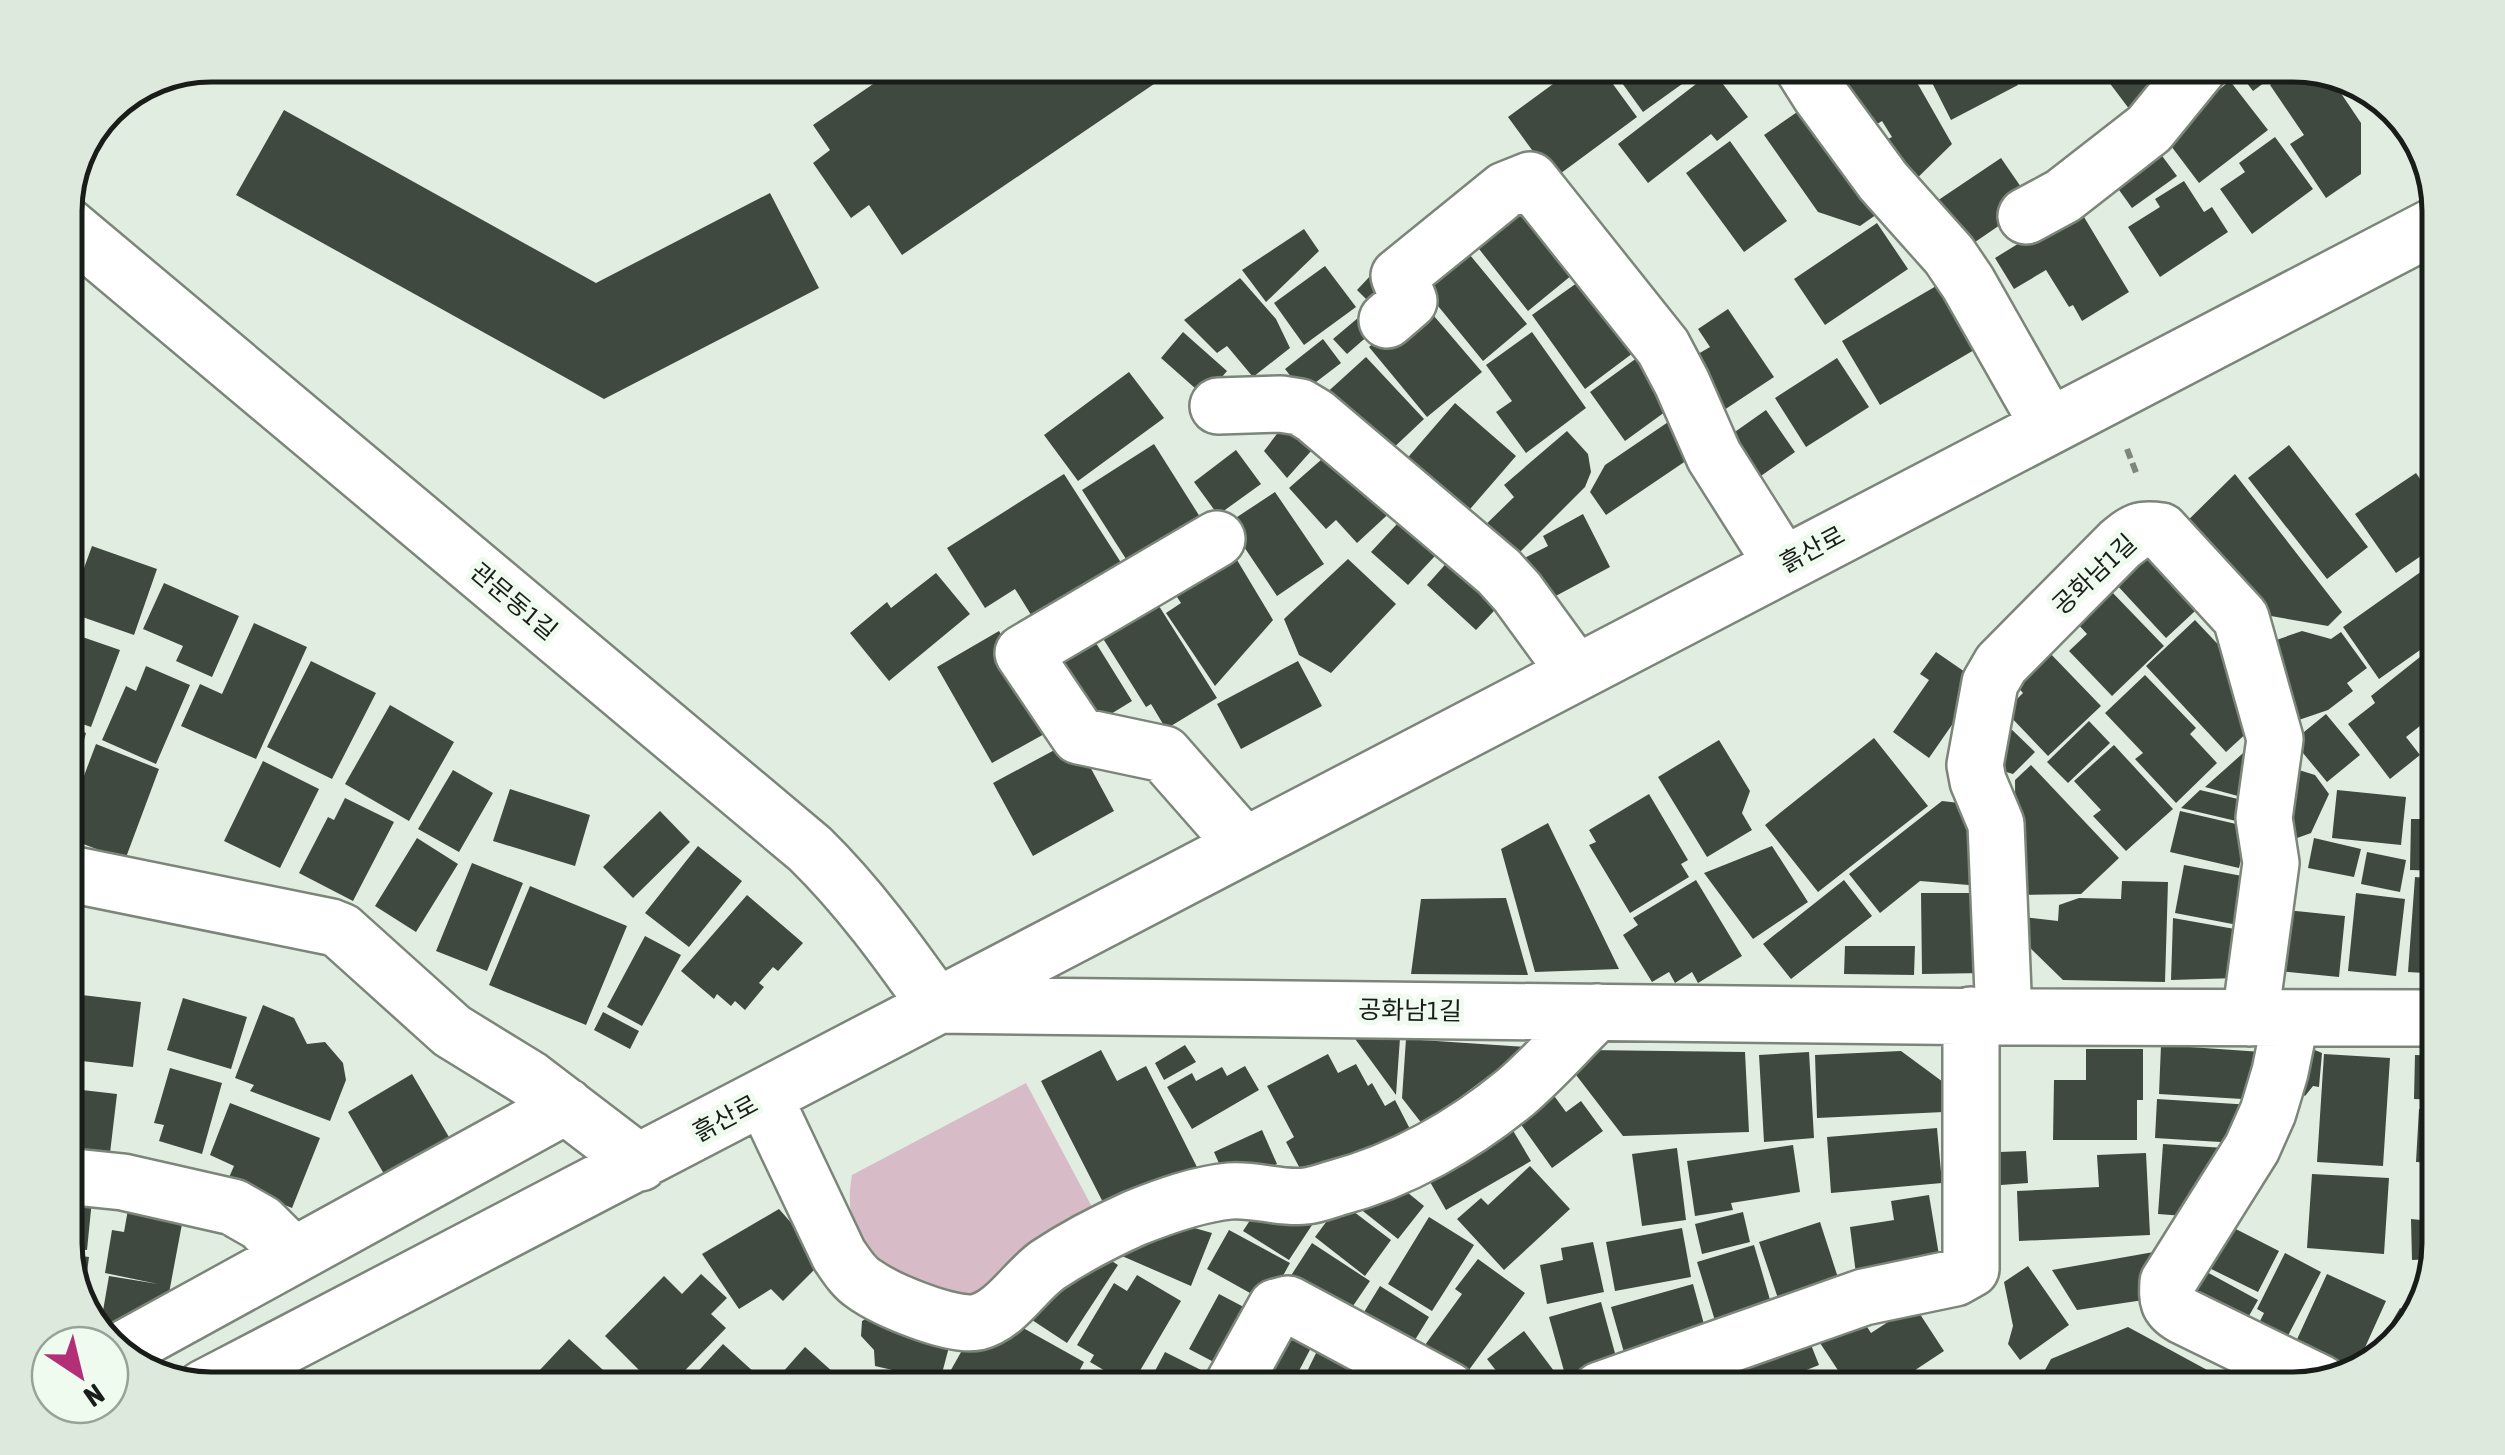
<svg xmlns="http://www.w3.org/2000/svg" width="2505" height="1455" viewBox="0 0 2505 1455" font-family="'Asap Condensed','Noto Sans KR',sans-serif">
<rect width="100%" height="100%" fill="#e2ede1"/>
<path fill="#d7bbc7" d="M1026,1083L1099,1220L968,1309L864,1258C853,1227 846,1208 852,1175Z"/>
<path fill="#40493f" d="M901,65H1182L902,255L869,205L851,218L813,163L830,150L813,125Z
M1579,65H1599L1637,117L1553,179L1508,117Z
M1609,65H1690L1696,74L1643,112Z
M1812,65H1873L1828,92Z
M1895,65H1907L1952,144L1905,190L1878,144L1892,137L1882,121L1866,131L1840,88Z
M1923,65H2008L2018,85L1951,120Z
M2096,65H2133L2157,96L2133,114Z
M2147,65H2185L2161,84Z
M2233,65H2288L2253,91Z
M2298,66L2328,74L2361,123V174L2326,198L2290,144L2304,135L2270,85Z
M1713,71L1748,117L1717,141L1711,134L1648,183L1618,144Z
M2230,81L2268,130L2199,183L2162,134Z
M1816,99L1890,205L1860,226L1818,212L1764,135Z
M284,110L596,283L770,193L819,288L604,399L236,195Z
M2275,137L2313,189L2252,234L2220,189L2245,172L2239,163Z
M1730,141L1787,221L1744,252L1686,173Z
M2154,145L2177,176L2132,208L2109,176Z
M2001,158L2032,203L1962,251L1931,205Z
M2184,181L2204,212L2212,207L2228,232L2160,277L2128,227L2160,207L2155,199Z
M1522,190L1572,275L1528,311L1468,235Z
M2078,207L2129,292L2082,321L2073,305L2069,307L2046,270L2014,289L1995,258Z
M1877,223L1908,269L1825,325L1794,279Z
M1304,229L1319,251L1266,302L1242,270Z
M1460,243L1527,324L1483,361L1416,279Z
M1325,266L1356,307L1304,345L1274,303Z
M1372,274L1396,296L1380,313L1357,290Z
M1588,275L1641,347L1585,389L1532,315Z
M1240,278L1276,319L1290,348L1253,377L1227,346L1217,353L1184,320Z
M1943,282L1981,346L1880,405L1842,341Z
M1422,302L1482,372L1427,417L1369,347Z
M1728,309L1774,377L1715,416L1688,375L1705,364L1698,354L1710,347L1698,329Z
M1365,312L1378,327L1347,354L1333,339Z
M1183,332L1227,371L1205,397L1161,358Z
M1532,332L1586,408L1526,453L1496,412L1512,401L1486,365Z
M1323,339L1341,363L1303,392L1285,369Z
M1645,352L1680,401L1625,441L1590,392Z
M1366,357L1424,419L1388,453L1322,397Z
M1837,358L1869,407L1806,447L1775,398Z
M1129,372L1164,418L1078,481L1044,435Z
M1455,403L1516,456L1458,523L1397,470Z
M1766,410L1795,452L1751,483L1722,441Z
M1677,416L1702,450L1606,515L1590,492L1605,465Z
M1286,422L1320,441L1287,478L1264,451Z
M1567,431L1588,454L1591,472L1585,487L1503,569L1471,539L1514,497L1504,485Z
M1154,444L1207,528L1135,573L1082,490Z
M1338,445L1396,507L1357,543L1336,520L1326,529L1289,488Z
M2289,445L2368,547L2327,579L2248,478Z
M1236,450L1261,484L1218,515L1194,482Z
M2416,473L2440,508V543L2396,573L2355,514Z
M1064,474L1129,575L1041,631L1015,589L985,608L947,548Z
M2235,474L2342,612L2328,626L2248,612L2173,535Z
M1275,492L1324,564L1277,596L1228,523Z
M1410,510L1447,543L1408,585L1371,552Z
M1583,514L1610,567L1537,606L1515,563L1548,546L1543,536Z
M2157,544L2208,599L2166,638L2115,583Z
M1228,545L1273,620L1215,686L1166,613L1181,603L1175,594Z
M92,546L157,569L134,635L68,612Z
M1459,549L1509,595L1476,630L1427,585Z
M1348,559L1396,604L1331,673L1299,655L1284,619Z
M2422,571L2440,596V636L2379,679L2343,627Z
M936,573L970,614L889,681L850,633L887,602L891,608Z
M164,583L239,616L212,677L176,661L183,646L143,629Z
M1147,587L1217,698L1166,729L1151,704L1146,707L1092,621Z
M2109,589L2164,646L2112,696L2069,651L2087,634L2076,622Z
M2195,620L2246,674L2263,718L2226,752L2146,666Z
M254,623L307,647L256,759L181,726L200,684L222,694Z
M1086,627L1132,701L1080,733L1035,657Z
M65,631L120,650L91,727L65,718Z
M999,631L1055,728L992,763L937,667Z
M2302,631L2331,639L2341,632L2367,668L2347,683L2353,691L2328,710L2290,723L2262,645Z
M2046,649L2101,706L2048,756L2005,711L2023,693L2012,681Z
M1936,652L1981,683L1929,758L1893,732L1929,680L1920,674Z
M2420,657L2440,683V692L2431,699L2439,711L2406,737L2420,755L2390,779L2348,724L2375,703L2371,696Z
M311,661L376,693L332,779L267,747Z
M1298,661L1322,706L1241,749L1217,704Z
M146,666L190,685L156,764L102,740L126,686L136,691Z
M2145,675L2196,728L2190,734L2217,763L2176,803L2135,759L2143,753L2105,713Z
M390,705L454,742L409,821L345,784Z
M2326,714L2360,755L2327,782L2293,741Z
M2089,721L2110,743L2068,783L2047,762Z
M65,725L86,733L74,775L65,774Z
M2007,725L2035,752L2013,774L1989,767Z
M2436,727H2440V794L2430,795L2427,750L2437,749Z
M1874,738L1928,806L1818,892L1765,825Z
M2260,738L2256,801L2205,787Z
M1075,739L1114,811L1033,856L993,783Z
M1719,740L1750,791L1742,813L1752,830L1707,857L1658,777Z
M96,744L159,769L125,860L65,837V826Z
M2114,745L2173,809L2126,851L2093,816L2101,810L2074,781Z
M263,761L319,789L280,868L224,841Z
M2280,764L2315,775L2329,794L2311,833L2283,843Z
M2031,765L2119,858L2081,894L2016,895L2015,780Z
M453,770L493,793L459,852L418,829Z
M510,789L590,815L575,866L493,841Z
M2200,790L2255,803L2249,824L2181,808Z
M2337,790L2406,797L2401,845L2332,838Z
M1649,794L1688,860L1681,864L1689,877L1630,913L1589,845L1596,842L1589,830Z
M345,798L394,822L353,901L299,873L328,817L334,820Z
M1942,801L1968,804L1981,886L1920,881L1880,913L1849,874Z
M2420,805H2440V871L2410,870L2411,819H2420Z
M660,811L690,842L633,898L603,867Z
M2180,811L2249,827L2239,868L2170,852Z
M1548,823L1619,969L1535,972L1501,849Z
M417,838L458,864L416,932L375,906Z
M2314,838L2361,849L2354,877L2308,868Z
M698,846L742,881L689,947L645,913Z
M1772,846L1808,902L1753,939L1704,873Z
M2367,852L2406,860L2400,892L2361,884Z
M472,863L523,883L487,971L436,951Z
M2184,865L2258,879L2248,927L2175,913Z
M2415,877L2440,879V974L2408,972Z
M1696,880L1742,956L1698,983L1692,972L1675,983L1669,972L1652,982L1623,935L1638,925L1633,918Z
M1844,880L1872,916L1791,979L1763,944Z
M2122,881L2168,882L2165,982L2063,980L2022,940L2024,917L2058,921L2059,905L2079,898L2121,899Z
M530,886L627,926L586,1025L489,985Z
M1921,893H1984L1985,973L1922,974Z
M2356,893L2405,899L2396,976L2348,971Z
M747,895L803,943L778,971L773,967L759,983L764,987L745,1010L735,1001L731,1006L717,994L714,999L681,971Z
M1506,898L1528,975L1411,974L1421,899Z
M2276,909L2345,916L2339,977L2269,970Z
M2173,918L2246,931L2238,978L2171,980Z
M645,936L681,955L642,1026L607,1007Z
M1845,946H1915L1914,975L1844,974Z
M65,993L141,1002L133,1067L65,1059Z
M183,998L247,1017L231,1069L167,1050Z
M263,1005L294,1018L307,1044L325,1042L343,1063L346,1080L330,1121L250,1091L254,1085L235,1078Z
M603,1012L639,1031L630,1049L594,1030Z
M1353,1036L1400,1038L1396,1095Z
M1406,1039L1527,1047L1423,1125L1402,1098Z
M1185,1045L1196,1062L1164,1080L1155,1063Z
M2161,1045L2262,1052L2259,1100L2159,1094Z
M2310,1048L2322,1053L2319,1087L2313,1086L2305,1096L2285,1079Z
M2086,1049H2143V1100H2137V1140H2053L2054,1080H2086Z
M1101,1050L1117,1081L1146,1066L1200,1173L1111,1218L1041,1081Z
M1588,1050L1745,1052L1749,1132L1623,1136L1573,1071Z
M1901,1051L1943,1082L1944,1112L1817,1118L1815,1055Z
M1809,1052L1814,1138L1764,1142L1759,1055Z
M1328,1054L1338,1073L1356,1064L1368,1086L1372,1083L1385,1106L1395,1100L1411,1131L1306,1180L1286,1142L1294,1137L1267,1086Z
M2324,1054L2390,1058L2383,1166L2317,1162Z
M2415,1055L2440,1056V1100L2414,1099Z
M1245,1066L1259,1090L1192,1129L1167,1087L1192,1073L1196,1081L1222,1067L1227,1076Z
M170,1068L222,1083L202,1154L159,1141L164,1125L154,1123Z
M412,1074L456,1149L391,1186L348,1112Z
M65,1088L117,1094L108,1170L65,1166Z
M1552,1093L1566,1112L1581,1101L1603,1131L1552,1168L1517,1119Z
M2157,1099L2252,1105L2237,1143L2155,1138Z
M230,1103L320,1138L292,1208L227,1182L234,1166L210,1155Z
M2419,1109L2440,1110V1163L2416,1162Z
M1505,1117L1531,1161L1446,1210L1421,1166Z
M1937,1128L1942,1183L1831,1193L1827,1137Z
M1262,1130L1277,1164L1229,1186L1214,1152Z
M2163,1144L2225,1148L2197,1217L2158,1214Z
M1793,1145L1800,1192L1731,1203L1733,1210L1695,1216L1687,1161Z
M1677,1148L1686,1220L1642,1226L1632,1154Z
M2026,1151L2028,1183L2001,1185L1999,1152Z
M2146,1153L2150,1235L2019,1241L2017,1191L2099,1187L2097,1155Z
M1530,1166L1570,1209L1504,1270L1457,1219L1481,1198L1488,1205Z
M2312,1174L2389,1178L2384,1254L2307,1248Z
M1390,1178L1424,1206L1398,1239L1344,1196Z
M65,1187L93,1190L87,1250L65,1248Z
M1929,1195L1940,1261L1856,1274L1850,1227L1894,1220L1891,1201Z
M130,1198L185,1208L166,1309L99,1334L109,1276L158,1284L105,1273L112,1230L124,1232Z
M2421,1200H2440V1244L2436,1259L2412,1260L2411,1219L2421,1220Z
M1341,1202L1391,1240L1365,1276L1315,1237Z
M1258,1208L1316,1219L1289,1260L1243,1231Z
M779,1209L824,1260L783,1301L771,1289L739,1309L702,1254Z
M1743,1212L1750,1242L1702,1254L1695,1224Z
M1429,1217L1474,1245L1432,1311L1388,1284Z
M1159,1218L1212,1233L1191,1286L1122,1256L1116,1238Z
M2220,1221L2279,1251L2258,1292L2199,1263Z
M1820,1222L1843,1293L1783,1313L1759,1242Z
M1682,1228L1691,1277L1615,1291L1606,1242Z
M1229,1230L1290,1263L1268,1303L1207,1269Z
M1593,1242L1604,1292L1547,1304L1540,1265L1563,1260L1561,1248Z
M1312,1243L1370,1281L1340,1325L1283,1288Z
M1754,1245L1776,1320L1720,1337L1697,1262Z
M2165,1250L2157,1298L2077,1310L2052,1270Z
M1096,1251L1118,1265L1067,1343L1029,1318Z
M2285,1253L2321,1272L2278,1355L2250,1341L2264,1313L2257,1309Z
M66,1254L89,1257L83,1304Z
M1478,1259L1525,1293L1466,1374L1425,1345L1462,1294L1455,1289Z
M2194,1265L2258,1300L2237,1337L2173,1302Z
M2028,1266L2069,1325L2020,1360L2008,1344L2013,1326L2004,1282Z
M701,1274L727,1298L711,1314L726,1328L666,1390H659L605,1336L664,1276L682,1294Z
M2327,1274L2386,1301L2353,1374L2330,1380L2287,1361Z
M1137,1275L1181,1301L1131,1386L1090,1362L1094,1355L1077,1345L1114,1283L1127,1291Z
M2431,1276L2421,1316H2420L2416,1278Z
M1693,1284L1705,1328L1627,1363L1611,1307Z
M1380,1286L1429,1317L1407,1353L1358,1322Z
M1219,1294L1259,1315L1229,1370L1189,1349Z
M1601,1302L1621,1375L1569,1389L1549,1317Z
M1914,1305L1944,1351L1885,1390H1851L1820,1343L1860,1316L1871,1333Z
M2400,1308L2418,1319L2367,1370L2364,1369Z
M874,1314L954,1328L940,1381L875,1366L874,1350L861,1336L862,1321Z
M1007,1319L1084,1362L1071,1386L1061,1380L1055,1390H995L991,1387L989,1390H969L947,1377L965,1345Z
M1277,1323L1314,1342L1289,1390H1272L1248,1377Z
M1804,1327L1819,1365L1757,1390H1750L1736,1352Z
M2128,1327L2244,1390H2034L2051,1359Z
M1524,1331L1563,1383L1553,1390H1511L1487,1359Z
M569,1339L625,1390H521Z
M723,1344L767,1384L762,1390H681Z
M805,1347L853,1390H767Z
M1319,1347L1373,1373L1365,1390H1298Z
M1165,1352L1223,1381L1219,1390H1150L1146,1388Z
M1728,1370L1736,1390H1678Z
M1820,1371L1829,1390H1782Z"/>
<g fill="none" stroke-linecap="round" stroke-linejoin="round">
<g stroke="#7b857a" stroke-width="60">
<path id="minor" d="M1801,65L1820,95L1883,181L1949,255L1968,283L2049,426
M2026,216L2063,196L2149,129L2201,65
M65,224L810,849C858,896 897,950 936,1005L2004,1017L2440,1018
M1387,320L1409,301L1399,276L1505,190L1530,180L1663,347L1682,383L1714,456L1783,565
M1218,406L1281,404L1300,407L1315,416L1499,572L1517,592L1576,673
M1217,539L1023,653L1079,736L1164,754L1244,845
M65,873L331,927L341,931L452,1031L530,1079L640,1163
M2004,1017L1996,824L1978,781L1975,765L1990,683L2001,664L2120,544C2136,531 2140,528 2161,531L2241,618L2275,739L2264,818L2271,863L2250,1018
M2291,1018L2280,1072L2268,1112L2252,1148L2168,1282C2167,1300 2167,1307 2183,1316L2320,1383
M764,1097L839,1255C846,1265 853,1277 864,1284C885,1299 952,1328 978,1322C1006,1315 1025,1281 1048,1265C1075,1247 1106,1231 1135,1218C1165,1206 1198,1194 1230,1191C1255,1189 1281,1199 1306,1196C1316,1195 1326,1191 1336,1188C1401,1171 1464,1135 1516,1092C1545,1067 1570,1038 1597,1012
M65,1176L123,1182L233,1207L261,1223L293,1255
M118,1352L566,1106
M204,1388L2440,223
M1230,1390L1276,1307L1288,1304L1448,1390
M1600,1390L1864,1297L1955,1278L1971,1269V1015"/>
</g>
<path stroke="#7e867e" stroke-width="6" stroke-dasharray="10 5" stroke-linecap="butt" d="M2127,449L2137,475"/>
<use href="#minor" stroke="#fff" stroke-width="55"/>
</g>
<g text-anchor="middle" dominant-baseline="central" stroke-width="10" stroke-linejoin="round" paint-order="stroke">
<g font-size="25" fill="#191d19" stroke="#effbee">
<text transform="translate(1812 549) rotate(-28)">흙산로</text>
<text transform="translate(2094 574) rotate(-43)">공화남1길</text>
<text transform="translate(514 601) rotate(40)">관문동1길</text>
<text transform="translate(1410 1010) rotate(1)">공화남1길</text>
<text transform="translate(725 1118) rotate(-28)">흙산로</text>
</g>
</g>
<path d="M0 0H2505V1455H0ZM211 82H2293A129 129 0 0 1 2422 211V1243A129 129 0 0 1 2293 1372H211A129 129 0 0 1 82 1243V211A129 129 0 0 1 211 82Z" fill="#dee9dd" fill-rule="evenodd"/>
<path fill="none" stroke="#191d19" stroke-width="5" d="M211 82H2293A129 129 0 0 1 2422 211V1243A129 129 0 0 1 2293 1372H211A129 129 0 0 1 82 1243V211A129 129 0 0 1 211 82Z"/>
<g transform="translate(80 1375) rotate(145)"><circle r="48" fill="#effbee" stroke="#99a299" stroke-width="2.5"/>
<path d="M0-8L18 38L0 25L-18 38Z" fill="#b33078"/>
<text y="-15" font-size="28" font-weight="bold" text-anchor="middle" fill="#191d19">N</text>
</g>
</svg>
